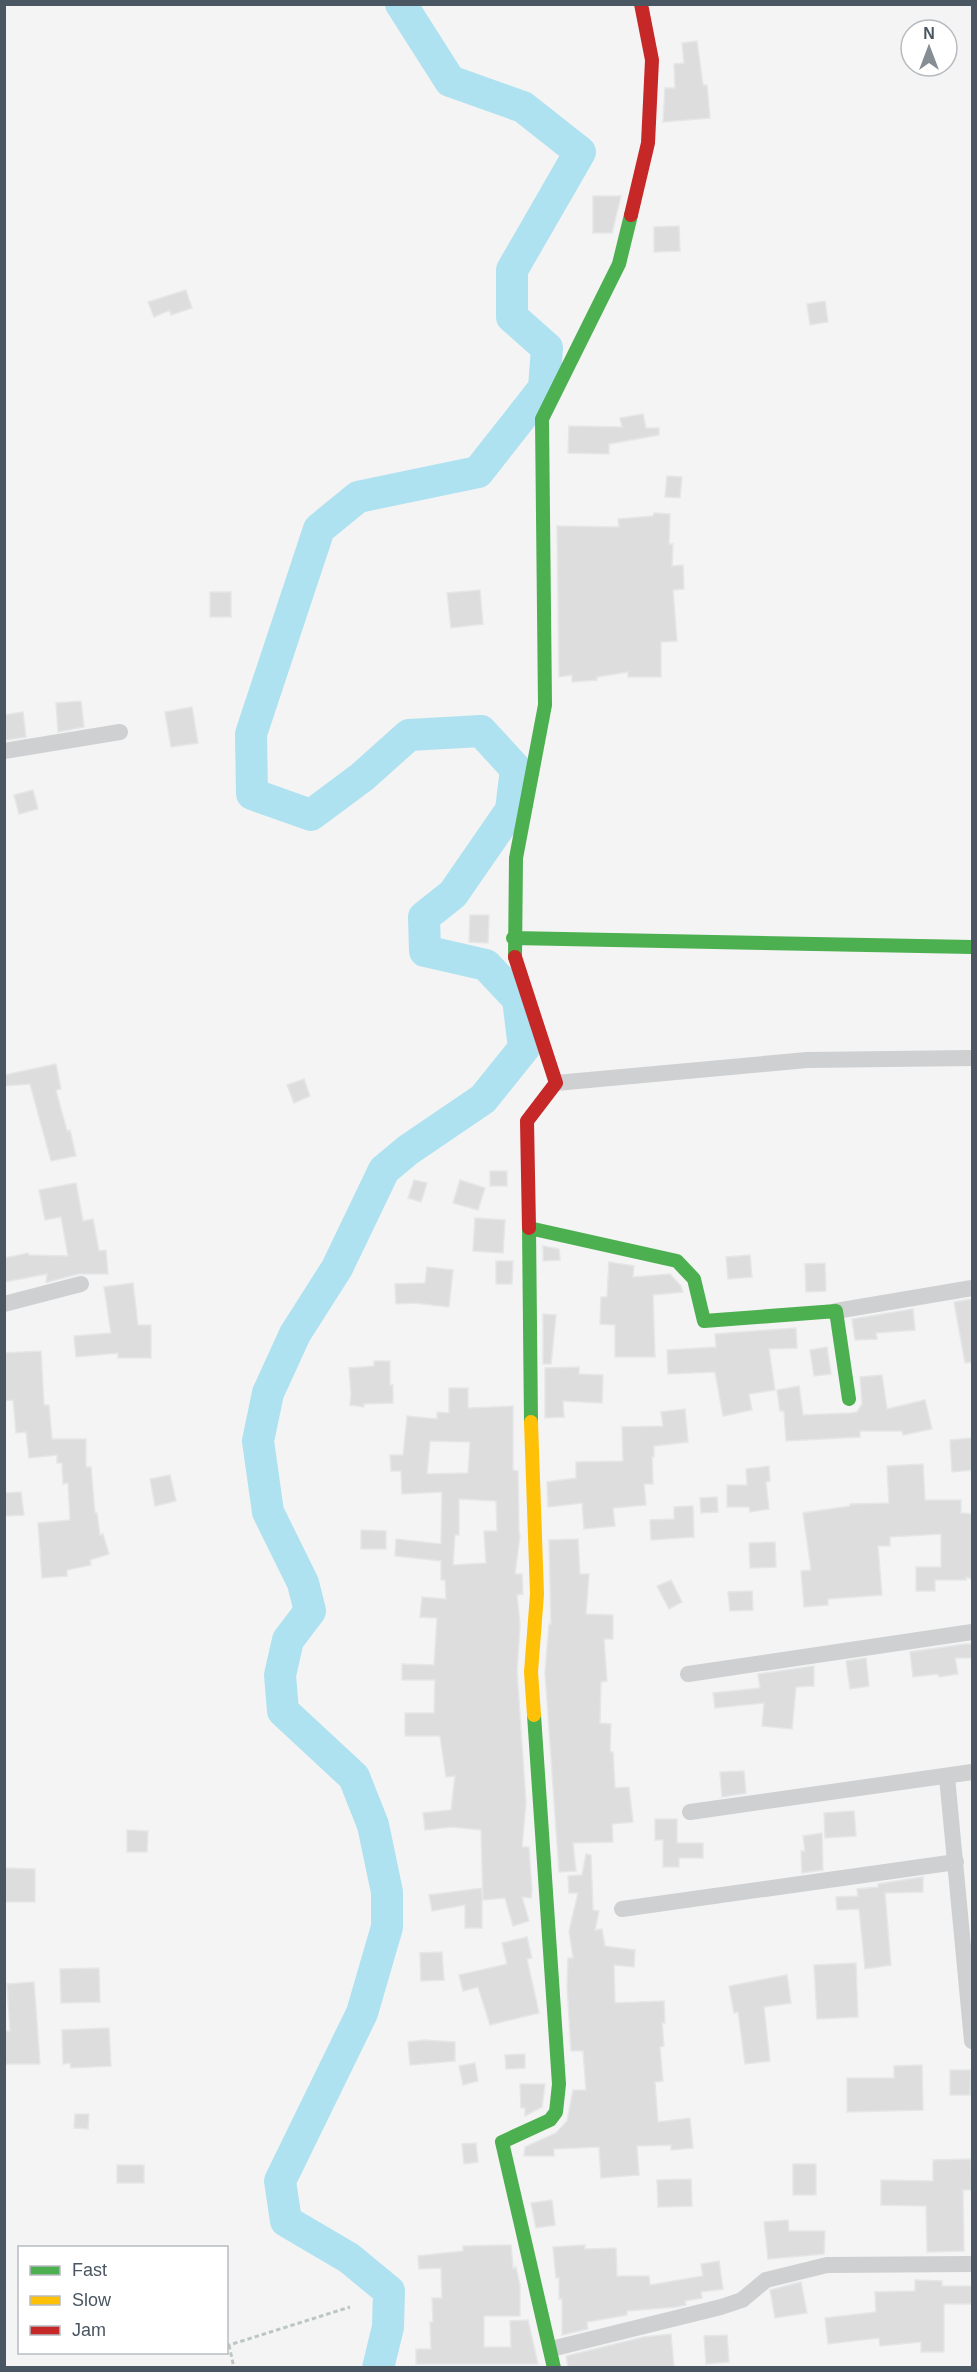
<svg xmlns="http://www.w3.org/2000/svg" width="977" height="2372" viewBox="0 0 977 2372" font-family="Arial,sans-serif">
<rect width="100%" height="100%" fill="#f4f4f4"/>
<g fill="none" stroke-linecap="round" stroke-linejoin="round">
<path stroke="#aee2f0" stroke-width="32" d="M378,2368L388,2327L389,2291L349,2258L286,2221L280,2181L362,2013L387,1927V1892L373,1825L354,1777L283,1711L280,1675L288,1640L310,1611L303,1583L268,1512L258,1441L268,1393L295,1334L337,1268L384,1170L408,1150L483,1099L524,1048L518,999L486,965L425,951L424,917L453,894L511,810L516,769L481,731L409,735L362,777L311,815L252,794L251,734L319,529L358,497L478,472L544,388L547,348L512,317V270L580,152L523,107L450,81L401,4"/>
</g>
<path fill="#ddddde" stroke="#e5e6e7" stroke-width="1.5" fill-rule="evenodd" d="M697,41L703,85H707L710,118L663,122L665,88H675L674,64L684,63L682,43Z
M593,196H621L612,233H593Z
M679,226L680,251L654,252V227Z
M186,290L192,308L171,315L170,310L154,317L148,302Z
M825,301L828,322L810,325L807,304Z
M643,414L646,428H659V435L609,444V454L568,453L569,426L622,427L620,418Z
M667,476L682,477L680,498L665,497Z
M654,513L670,514L669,544H673L672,566L683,565L684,589L673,590L677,641L661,642V677H628V672L597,677V680L572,682V675L559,677L557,526L619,527L618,519L653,516Z
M480,590L483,624L451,628L447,593Z
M210,592H231V617H210Z
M81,701L84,727L58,732L56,703Z
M192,707L198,743L171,747L165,712Z
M23,712L26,737L6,740L4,715Z
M33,790L38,809L19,814L14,795Z
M470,915H489L488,943L469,942Z
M56,1064L61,1089L56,1090L67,1131L70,1130L76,1156L51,1161L30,1084L4,1086V1075Z
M304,1079L310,1096L294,1103L287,1085Z
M490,1171H507V1186H490Z
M414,1180L427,1183L421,1202L408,1198Z
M460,1180L485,1188L478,1210L453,1203Z
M76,1183L83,1221L93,1219L99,1251L106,1250L108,1274H78L48,1282H46L47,1274L4,1282V1258L28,1253L29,1255L68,1256L61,1217L45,1220L39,1190Z
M475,1218L505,1220L503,1253L473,1251Z
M543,1246L559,1249L560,1260L543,1261Z
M750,1255L752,1277L728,1279L726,1257Z
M496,1261H513L512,1284H496Z
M609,1262L634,1266L633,1277L670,1274L681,1286L683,1292L653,1295L655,1357H615V1325L600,1324L601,1297H607Z
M825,1263L826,1291L806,1292L805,1264Z
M427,1267L453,1270L449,1307L414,1303L396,1304L395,1284L425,1283Z
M133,1283L138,1325H151V1358H118V1353L76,1357L74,1336L111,1333L104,1287Z
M972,1299V1362L965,1363L954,1302Z
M913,1309L915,1330L876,1333L877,1339L855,1340L852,1319Z
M543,1314L556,1315L551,1364H543Z
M796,1328L797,1348L769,1349L775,1390L749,1394L752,1410L723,1416L715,1372L668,1374L667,1350L716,1347L715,1334Z
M827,1347L831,1374L814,1376L810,1350Z
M41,1351L44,1405H49L52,1439H86V1467H91L95,1513H97L100,1535L103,1534L109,1554L90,1560L91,1565L67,1570V1576L42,1578L38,1523L70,1520L68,1483L63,1484L62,1463H57V1455L29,1458L26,1432L16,1433L13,1400L4,1401V1353Z
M374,1361H390V1385H393V1403L364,1404V1407L350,1405L351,1394L349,1368L374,1366Z
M579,1367V1374L603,1375L602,1403L563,1401L564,1417L545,1418V1368Z
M882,1375L887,1409L925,1400L932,1429L903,1435L902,1431H860V1437L786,1441L784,1411H780L777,1390L799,1386L803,1415L850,1413L857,1412L862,1404L860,1377Z
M449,1388H468V1408L513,1406V1470L518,1471L519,1535H520L515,1574H522L523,1594L517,1595L520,1624L517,1671L526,1803L522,1847H529L532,1891L531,1898L522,1897L529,1921L513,1926L505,1898L483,1900L481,1830L452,1827L425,1830L423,1813L451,1810L455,1776L446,1777L440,1736H405V1713H434L435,1680H402V1664L434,1665L437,1618L420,1617L422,1597L446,1599L445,1580H441V1561L395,1556L396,1539L441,1544L442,1492L402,1494L401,1471H391L390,1455H403L407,1416L437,1419V1412L449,1413ZM430,1441L470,1442L468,1473L427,1474ZM459,1499L496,1501L497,1531H484L486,1563L453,1565L455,1535H459Z
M685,1409L688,1442L654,1446V1457H652L653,1484H644L646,1505L613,1508L615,1526L584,1529L582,1503L548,1507L547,1482L576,1478V1462L623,1461L622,1427L663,1426L661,1412Z
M972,1438V1470L952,1472L950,1440Z
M923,1464L925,1500H961V1513L972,1514V1579L966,1577V1580H935V1591H916V1567H941V1534L890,1537V1546H878L882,1595L828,1599V1605L804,1607L801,1571L811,1570L803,1513L850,1506V1504L889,1503L887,1466Z
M769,1466L770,1481L766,1482L769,1509L750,1512L749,1507H727V1485H747L746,1469Z
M170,1475L176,1501L155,1506L150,1479Z
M21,1492L24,1515L6,1516L4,1493Z
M717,1497L718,1512L701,1513L700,1498Z
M693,1506L694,1537L651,1540L650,1520L674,1519V1507Z
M361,1530L386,1531V1549H361Z
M578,1539L580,1574H589L586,1614L613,1615V1639H604L607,1681L601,1682L600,1723L611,1724L610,1752H613L615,1788L629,1787L633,1822L612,1824L613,1842L573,1843L576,1871L559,1872L545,1672L549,1624H551L549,1540Z
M775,1542L776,1567L750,1568L749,1543Z
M671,1580L682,1602L669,1609L657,1586Z
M752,1591L753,1610L730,1611L728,1592Z
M966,1644H972V1658H955L958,1674L939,1677L938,1674L913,1677L910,1652Z
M866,1658L869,1686L850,1689L846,1661Z
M814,1666V1686L796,1687L792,1729L762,1726L764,1703L715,1708L713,1693L760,1688L758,1674Z
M744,1771L746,1793L722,1797L720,1772Z
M854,1811L856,1836L825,1838L824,1813Z
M655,1819H677V1843H703V1858H679V1867H663V1840H655Z
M127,1830L148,1831L147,1852H127Z
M822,1833L823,1870L802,1873L801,1851H805L803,1836Z
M586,1854L591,1855L593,1910L599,1911L595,1930L602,1929L605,1946L635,1950L634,1967L614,1965L615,2003L664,2001L665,2023H662L664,2046L660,2047L663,2081L655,2082L658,2122L690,2118L693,2148L671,2150V2145L637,2146L639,2175L601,2178L599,2147L554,2149V2156H524L525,2147L556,2133L567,2121L573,2090H586L583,2051H571L567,1986L568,1958H573L569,1931L578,1893H569L568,1876L582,1875Z
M5,1868L35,1869V1902H5Z
M923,1877V1892L885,1893L891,1965L865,1969L859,1909L837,1910L836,1897L858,1896L857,1889L878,1887V1884Z
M482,1888V1928H465V1905L432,1911L429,1895Z
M527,1937L532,1958L527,1959L539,2013L490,2025L478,1987L463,1991L459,1975L507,1964L502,1943Z
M442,1952L444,1980L421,1981L420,1953Z
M856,1963L858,2017L817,2019L814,1965Z
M99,1968L100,2002L61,2003L60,1969Z
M787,1975L791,2003L764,2007L770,2061L745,2064L738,2012L734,2013L729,1986Z
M34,1982L40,2064H4V2031H10L7,1984Z
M109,2028L111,2066L71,2068L70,2063L63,2064L62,2030Z
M423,2040L455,2042V2061L410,2065L408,2042Z
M525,2054V2068L506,2069L505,2055Z
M475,2063L478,2081L463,2085L459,2066Z
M922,2065L923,2110L847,2112V2078H894V2066Z
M950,2070H971L970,2095H950Z
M520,2084H545L542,2107L525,2116V2108H521Z
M75,2114H89L88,2129L74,2128Z
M476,2143L478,2162L464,2164L462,2144Z
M971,2159L972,2190H963L964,2251L927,2252L926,2206L881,2205V2180L933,2181V2160Z
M793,2164H816V2195H793Z
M117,2165H144V2183H117Z
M691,2179L692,2206L658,2207L657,2180Z
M552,2200L555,2225L536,2228L531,2203Z
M788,2220L789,2231H825L824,2254L768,2259L764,2222Z
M511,2245L513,2268L516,2267L520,2285V2316H484V2347H511L510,2321L528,2320L538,2364H416V2349H431L430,2322H433L432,2298H442L441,2268L419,2269L418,2256L463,2251V2246Z
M585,2245V2249L616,2248L617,2276H649L650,2285L703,2276L701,2264L719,2261L723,2289L701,2292L702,2298L685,2301L686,2305L676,2307L627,2311V2315L587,2322L588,2329L562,2335V2299H559V2278H556L553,2247Z
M915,2280L942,2281V2286H972V2304H944V2352H921V2342L880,2346L879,2338L828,2344L825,2318L876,2312L875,2292L915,2291Z
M801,2282L807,2313L775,2318L770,2290Z
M671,2334L674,2367H568L566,2356L644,2337Z
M727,2335L729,2362L706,2364L704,2336Z"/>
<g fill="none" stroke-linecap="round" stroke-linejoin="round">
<path stroke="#bcc7c4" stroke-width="3" stroke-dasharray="4.5 3" stroke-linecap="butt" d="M229,2345L234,2368
M226,2346L350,2307"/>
<path stroke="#ced0d2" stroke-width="16" d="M4,751L120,732
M556,1083L807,1060L972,1058
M4,1304L81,1284
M836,1311L972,1288
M688,1674L972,1632
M947,1777L972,2041
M690,1812L972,1772
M622,1909L956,1862
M551,2349L721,2307L742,2300L766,2280L827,2265L972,2264"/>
<path stroke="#4caf50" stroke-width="14" d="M513,938L972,947
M515,957L516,858L545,705L542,419L619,264L631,215
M531,1422L529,1228L677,1261L694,1279L704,1321L836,1311L849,1399
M534,1715L559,2084L556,2112L550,2120L502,2142L554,2368"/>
<path stroke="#ffc107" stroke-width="14" d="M531,1422L537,1594L531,1672L534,1715"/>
<path stroke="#c62828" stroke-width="14" d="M631,215L648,143L652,60L641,4
M515,957L556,1083L527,1121L529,1228"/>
</g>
<rect width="977" height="2372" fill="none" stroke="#4a5661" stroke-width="12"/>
<rect x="18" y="2246" width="210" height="108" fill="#ffffff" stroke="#b7bbc0" stroke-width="1.5"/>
<rect x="30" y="2266" width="30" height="9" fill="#4caf50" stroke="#b7bbc0" stroke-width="1.5"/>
<text x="72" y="2276" font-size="18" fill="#4a5661">Fast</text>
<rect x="30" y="2296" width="30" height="9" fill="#ffc107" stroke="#b7bbc0" stroke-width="1.5"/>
<text x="72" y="2306" font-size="18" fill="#4a5661">Slow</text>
<rect x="30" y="2326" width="30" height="9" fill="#c62828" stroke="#b7bbc0" stroke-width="1.5"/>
<text x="72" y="2336" font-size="18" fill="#4a5661">Jam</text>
<g transform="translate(929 48)"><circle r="28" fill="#ffffff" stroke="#b7bbc0" stroke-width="1.5"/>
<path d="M0-4.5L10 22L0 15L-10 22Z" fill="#868d94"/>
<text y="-9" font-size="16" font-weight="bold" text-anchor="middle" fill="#4a5661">N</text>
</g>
</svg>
